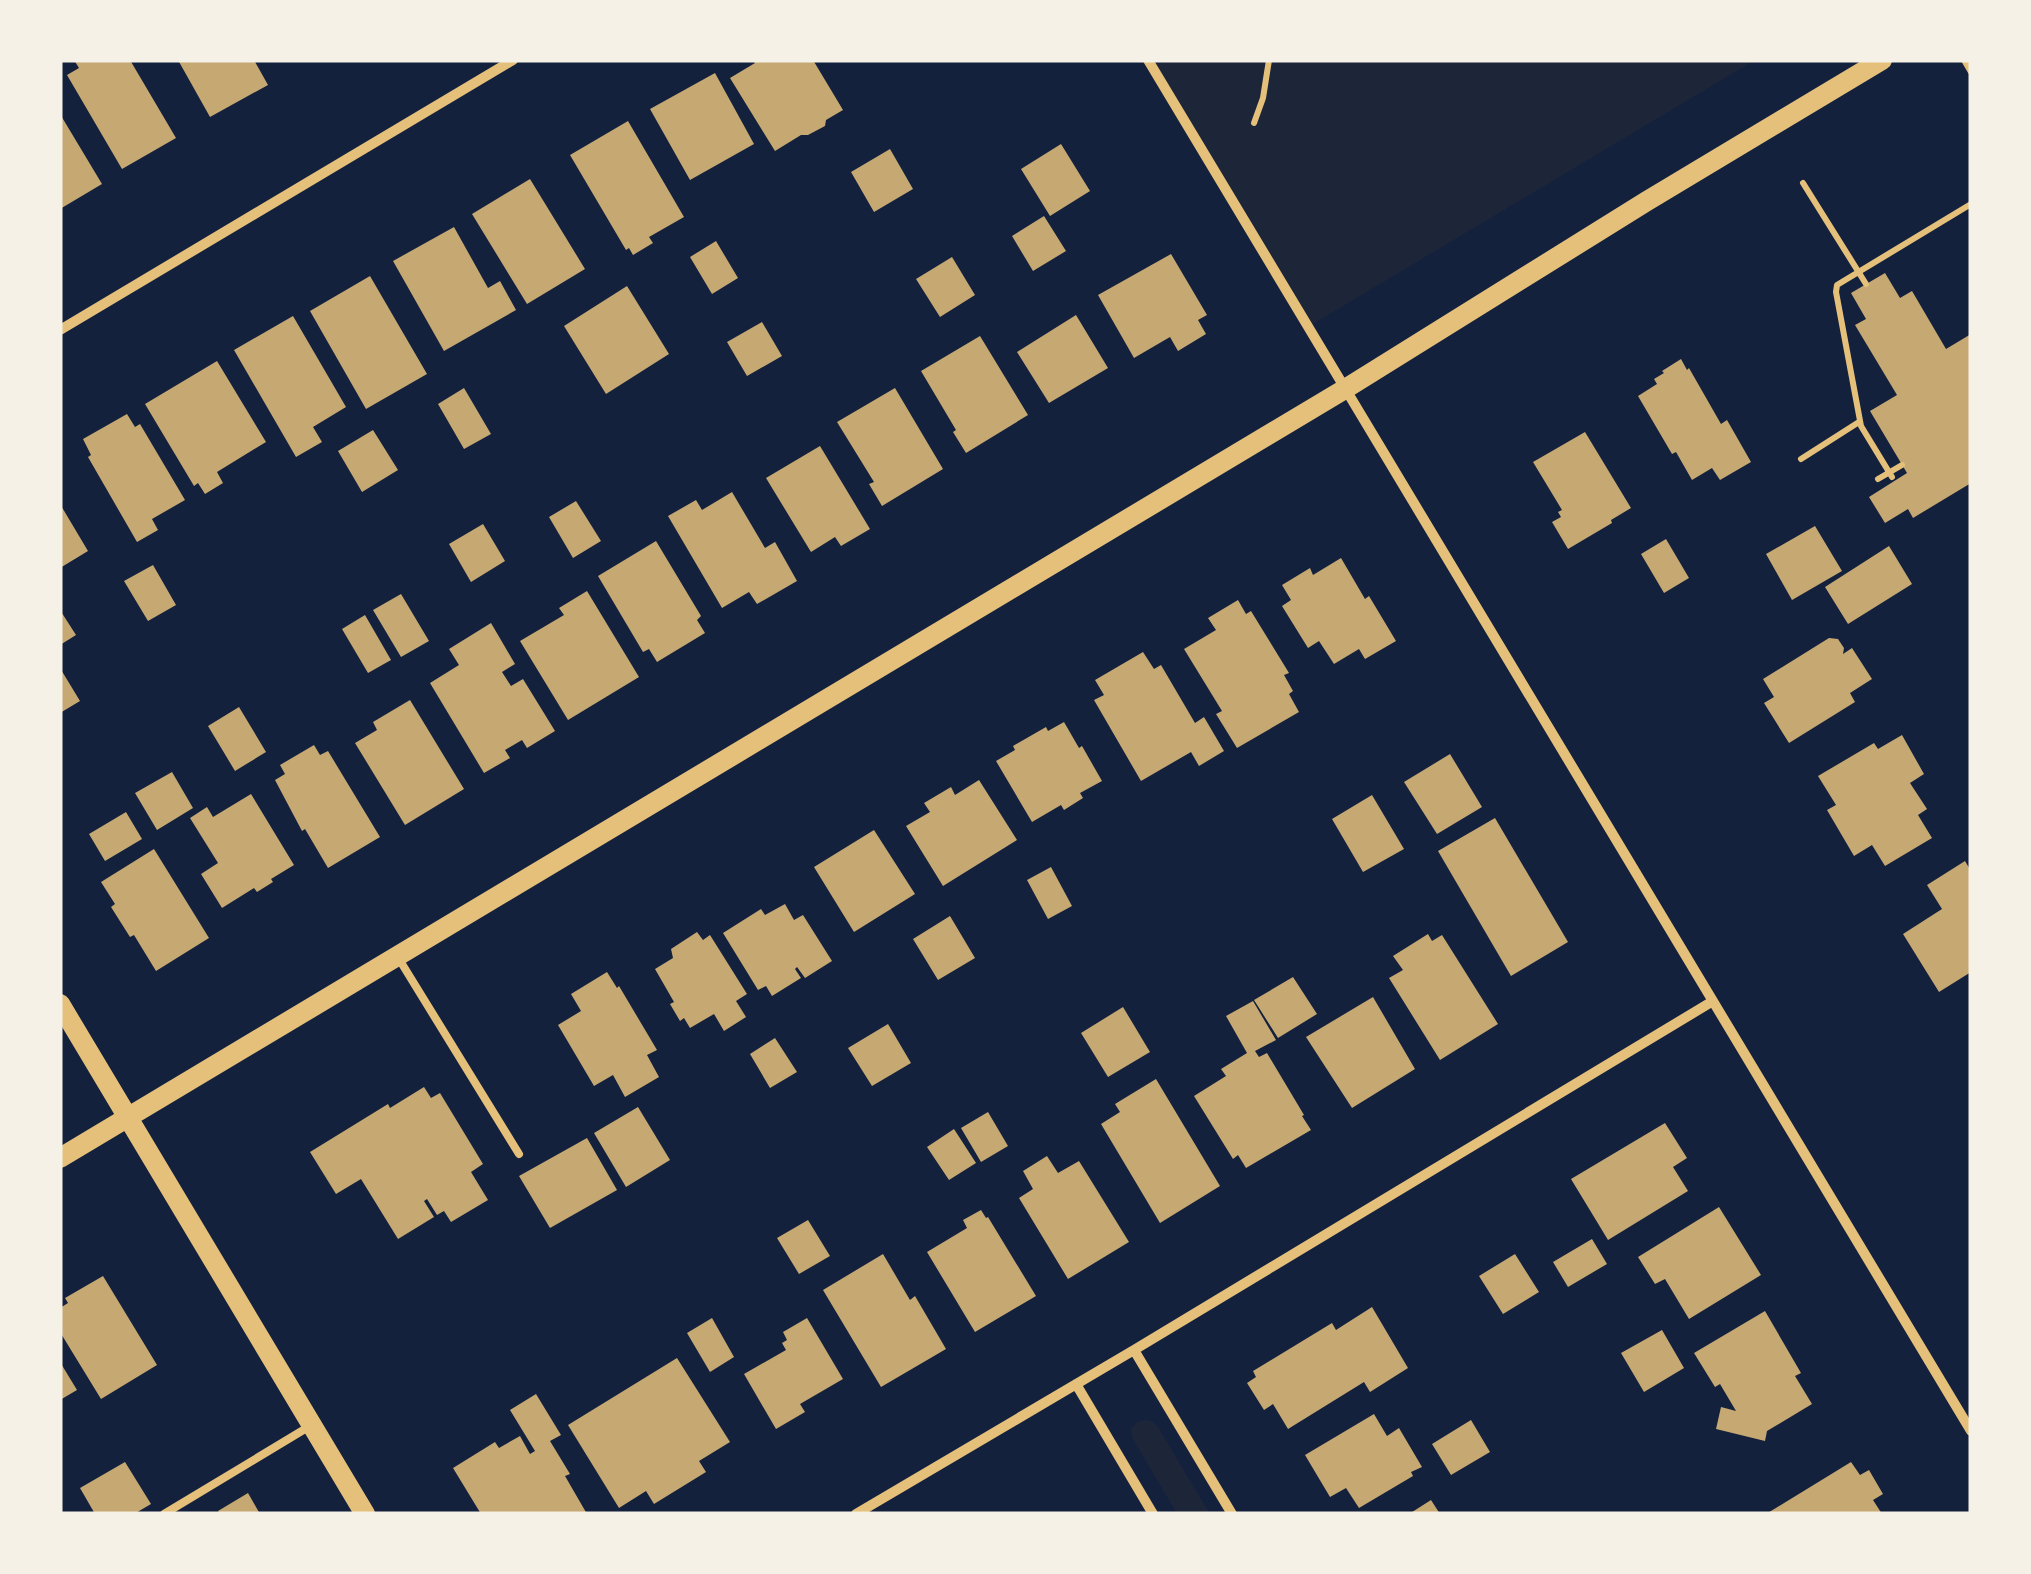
<svg xmlns="http://www.w3.org/2000/svg" width="2031" height="1574" viewBox="0 0 2031 1574" font-family="'Golos Text',sans-serif">
<rect width="100%" height="100%" fill="#14213d"/>
<path fill="#1d2539" d="M1148,60H1755L1308,327Z
M1145,1420L1152,1421L1158,1427L1210,1514H1177L1133,1439L1131,1429L1137,1422Z"/>
<path fill="#c6a872" d="M74,60H130L176,138L122,169L67,75L79,68Z
M178,60H254L268,85L210,117Z
M753,60H813L843,110L826,120L825,126L808,135H801L775,151L730,78L755,63Z
M715,73L754,144L690,180L650,109Z
M60,114L102,184L60,209Z
M628,121L684,217L649,237L653,243L633,255L629,248L626,250L570,155Z
M1061,144L1090,191L1050,216L1021,169Z
M890,149L913,189L874,212L851,172Z
M530,179L585,269L527,304L472,214Z
M1044,216L1066,251L1033,271L1012,236Z
M454,227L488,288L500,281L516,310L444,351L393,261Z
M716,241L738,278L712,294L690,257Z
M1171,254L1207,315L1198,320L1206,334L1178,351L1170,337L1134,358L1098,295Z
M952,257L975,295L940,317L916,279Z
M1885,273L1900,298L1912,291L1946,349L1971,334V483L1913,518L1908,509L1885,523L1869,497L1907,473L1870,411L1897,395L1855,325L1866,319L1851,293Z
M370,276L427,374L366,409L310,311Z
M627,286L669,354L606,394L564,326Z
M1076,315L1108,368L1049,403L1017,352Z
M293,316L346,407L313,427L322,442L296,457L234,350Z
M762,322L782,356L747,376L727,342Z
M980,336L1028,415L966,453L953,432L956,430L921,371Z
M1681,359L1687,370L1689,368L1721,424L1727,420L1751,462L1720,480L1712,468L1692,480L1676,452L1672,454L1638,396L1657,384L1654,379L1664,373L1662,371Z
M217,361L266,442L217,472L223,483L205,494L198,483L194,486L145,404Z
M464,388L491,434L464,449L438,404Z
M895,388L943,469L882,506L869,484L874,482L837,422Z
M127,414L135,427L140,424L185,500L152,519L158,530L137,542L88,457L91,455L83,439Z
M373,430L398,470L362,492L338,451Z
M1585,432L1631,508L1611,520L1612,523L1568,549L1552,522L1561,517L1558,512L1562,510L1533,462Z
M820,446L870,529L841,546L835,537L811,552L766,478Z
M732,492L765,548L775,542L797,581L757,604L749,592L722,608L668,516L696,500L702,510Z
M576,501L601,541L573,558L549,517Z
M60,504L88,551L60,568Z
M483,524L505,561L471,582L449,544Z
M1815,526L1842,571L1792,600L1766,554Z
M1666,539L1689,578L1664,593L1641,554Z
M656,541L701,616L697,620L705,633L657,662L649,649L643,652L598,576Z
M1889,546L1912,584L1848,624L1825,587Z
M1341,558L1365,599L1369,596L1396,641L1365,659L1359,649L1334,664L1319,641L1308,648L1282,606L1291,600L1282,585L1310,568L1313,575Z
M153,565L176,605L148,621L124,581Z
M587,591L639,677L568,720L520,641L564,615L559,608Z
M401,594L429,641L401,657L373,610Z
M1238,600L1246,614L1251,611L1289,673L1284,675L1293,691L1289,694L1299,712L1237,748L1216,714L1222,711L1184,649L1216,630L1208,618Z
M60,610L76,635L60,645Z
M365,615L391,660L368,673L342,629Z
M491,623L515,664L502,672L511,686L523,679L555,731L527,748L522,740L505,750L510,758L484,773L430,683L459,665L449,649Z
M1829,638L1838,639L1844,648L1843,654L1852,648L1872,679L1850,693L1855,702L1789,743L1764,703L1774,697L1763,679Z
M1143,652L1154,669L1161,665L1195,723L1204,717L1224,751L1199,766L1191,752L1141,781L1094,700L1104,695L1095,680Z
M60,668L80,701L60,713Z
M410,700L464,789L405,825L355,743L377,730L373,722Z
M239,707L266,752L235,771L208,726Z
M1064,722L1079,748L1082,746L1102,781L1080,793L1083,798L1064,810L1061,805L1032,822L996,761L1015,750L1013,746L1046,727L1048,731Z
M1902,735L1924,774L1910,783L1927,809L1918,815L1932,838L1885,866L1872,845L1854,856L1827,810L1836,805L1818,776L1874,743L1878,749Z
M314,745L320,755L328,751L380,837L328,868L305,829L302,831L275,780L285,774L280,765Z
M1450,754L1482,807L1437,834L1404,782Z
M172,772L193,808L157,830L135,793Z
M979,780L1017,840L943,886L906,826L930,812L924,803L951,787L955,795Z
M251,794L294,865L271,879L273,882L257,892L254,888L222,908L201,874L218,863L190,818L207,807L213,817Z
M1372,795L1404,849L1363,872L1332,819Z
M126,812L142,839L105,861L89,834Z
M1495,818L1568,942L1511,976L1438,851Z
M874,830L915,894L854,932L814,867Z
M154,849L209,938L156,971L134,935L130,937L111,907L115,904L101,882Z
M1965,861L1971,871V972L1939,992L1903,934L1942,909L1927,885Z
M1051,867L1072,906L1048,919L1027,880Z
M785,904L794,920L803,915L832,961L805,978L797,967L795,969L801,978L772,996L766,986L758,990L723,933L761,909L765,915Z
M950,916L975,958L938,980L913,939Z
M697,932L703,940L710,935L747,994L736,1001L746,1017L724,1031L714,1014L690,1028L684,1018L680,1021L670,1004L674,1002L655,969L673,958L671,949Z
M1428,934L1432,941L1442,935L1498,1024L1440,1060L1389,978L1403,970L1393,956Z
M607,972L617,988L619,986L657,1050L647,1055L659,1077L625,1097L613,1075L594,1086L558,1025L581,1011L571,994Z
M1293,977L1317,1014L1278,1038L1254,1000Z
M1373,997L1415,1069L1352,1108L1306,1037Z
M1253,1001L1276,1040L1255,1051L1259,1057L1267,1053L1304,1115L1302,1116L1311,1130L1246,1168L1238,1155L1233,1159L1194,1096L1226,1076L1221,1069L1247,1053L1226,1016Z
M1123,1007L1150,1052L1108,1077L1081,1033Z
M888,1024L911,1063L872,1086L848,1048Z
M775,1038L797,1072L770,1088L750,1054Z
M1156,1079L1220,1186L1160,1223L1101,1124L1120,1112L1115,1104Z
M424,1087L431,1098L440,1093L483,1164L471,1172L488,1200L451,1222L444,1211L437,1215L427,1199L424,1201L434,1217L398,1239L361,1179L336,1194L310,1152L388,1104L390,1108Z
M638,1107L670,1160L626,1187L594,1133Z
M988,1112L1008,1146L981,1162L961,1128Z
M1665,1123L1687,1158L1673,1167L1688,1191L1608,1240L1571,1179Z
M954,1129L976,1163L949,1180L927,1147Z
M587,1138L617,1190L550,1228L519,1176Z
M1047,1156L1058,1173L1079,1161L1129,1242L1068,1279L1019,1198L1033,1189L1023,1171Z
M1719,1207L1761,1275L1689,1319L1665,1279L1655,1284L1638,1257Z
M981,1210L986,1218L988,1217L1036,1296L975,1332L927,1252L967,1228L963,1220Z
M808,1220L830,1256L799,1274L777,1238Z
M1592,1239L1607,1264L1568,1287L1553,1262Z
M883,1254L910,1300L915,1296L946,1349L881,1387L823,1290Z
M1515,1254L1539,1292L1503,1314L1479,1276Z
M103,1276L157,1365L101,1399L60,1332V1308L68,1303L65,1298Z
M1372,1307L1408,1368L1370,1392L1364,1382L1288,1429L1273,1404L1264,1410L1247,1383L1256,1377L1253,1371L1332,1323L1336,1330Z
M1765,1311L1801,1373L1795,1376L1812,1404L1767,1431L1765,1441L1716,1429L1721,1407L1736,1411L1720,1384L1715,1387L1694,1353Z
M712,1318L734,1357L710,1372L687,1333Z
M807,1318L843,1379L800,1404L805,1412L776,1429L744,1374L786,1350L782,1343L787,1340L783,1332Z
M1662,1330L1684,1368L1644,1392L1621,1353Z
M677,1358L730,1442L699,1461L706,1472L654,1504L646,1491L619,1508L568,1425Z
M60,1362L77,1390L60,1400Z
M536,1394L561,1435L550,1441L570,1474L565,1476L587,1514H481L453,1468L495,1442L499,1448L520,1436L530,1454L535,1451L510,1410Z
M1374,1414L1387,1436L1399,1428L1422,1467L1411,1472L1413,1476L1359,1508L1346,1488L1330,1497L1305,1455Z
M1471,1420L1490,1452L1451,1475L1432,1444Z
M125,1462L151,1504L134,1514H95L80,1488Z
M1851,1462L1860,1475L1869,1470L1883,1494L1873,1500L1882,1514H1766Z
M248,1493L260,1514H220L218,1511Z
M1431,1500L1440,1514H1409Z"/>
<g fill="none" stroke-linecap="round" stroke-linejoin="round">
<path stroke="#e5c07b" stroke-width="6" d="M1964,60L1971,72
M1254,123L1263,98L1269,60
M1803,183L1866,284
M1801,459L1859,422
M1892,477L1861,426L1836,292L1837,285L1971,204
M1878,479L1902,465"/>
<path stroke="#e5c07b" stroke-width="8" d="M399,959L519,1154
M164,1514L310,1426"/>
<path stroke="#e5c07b" stroke-width="10" d="M1148,60L1971,1431
M60,330L513,60
M1134,1350L1232,1514
M1076,1384L1153,1514
M856,1514L1134,1350L1713,1001"/>
<path stroke="#e5c07b" stroke-width="20" d="M60,1004L365,1514
M60,1158L1345,389L1647,201L1882,60"/>
</g>
<rect width="2031" height="1574" fill="none" stroke="#f6f1e7" stroke-width="125"/>
</svg>
